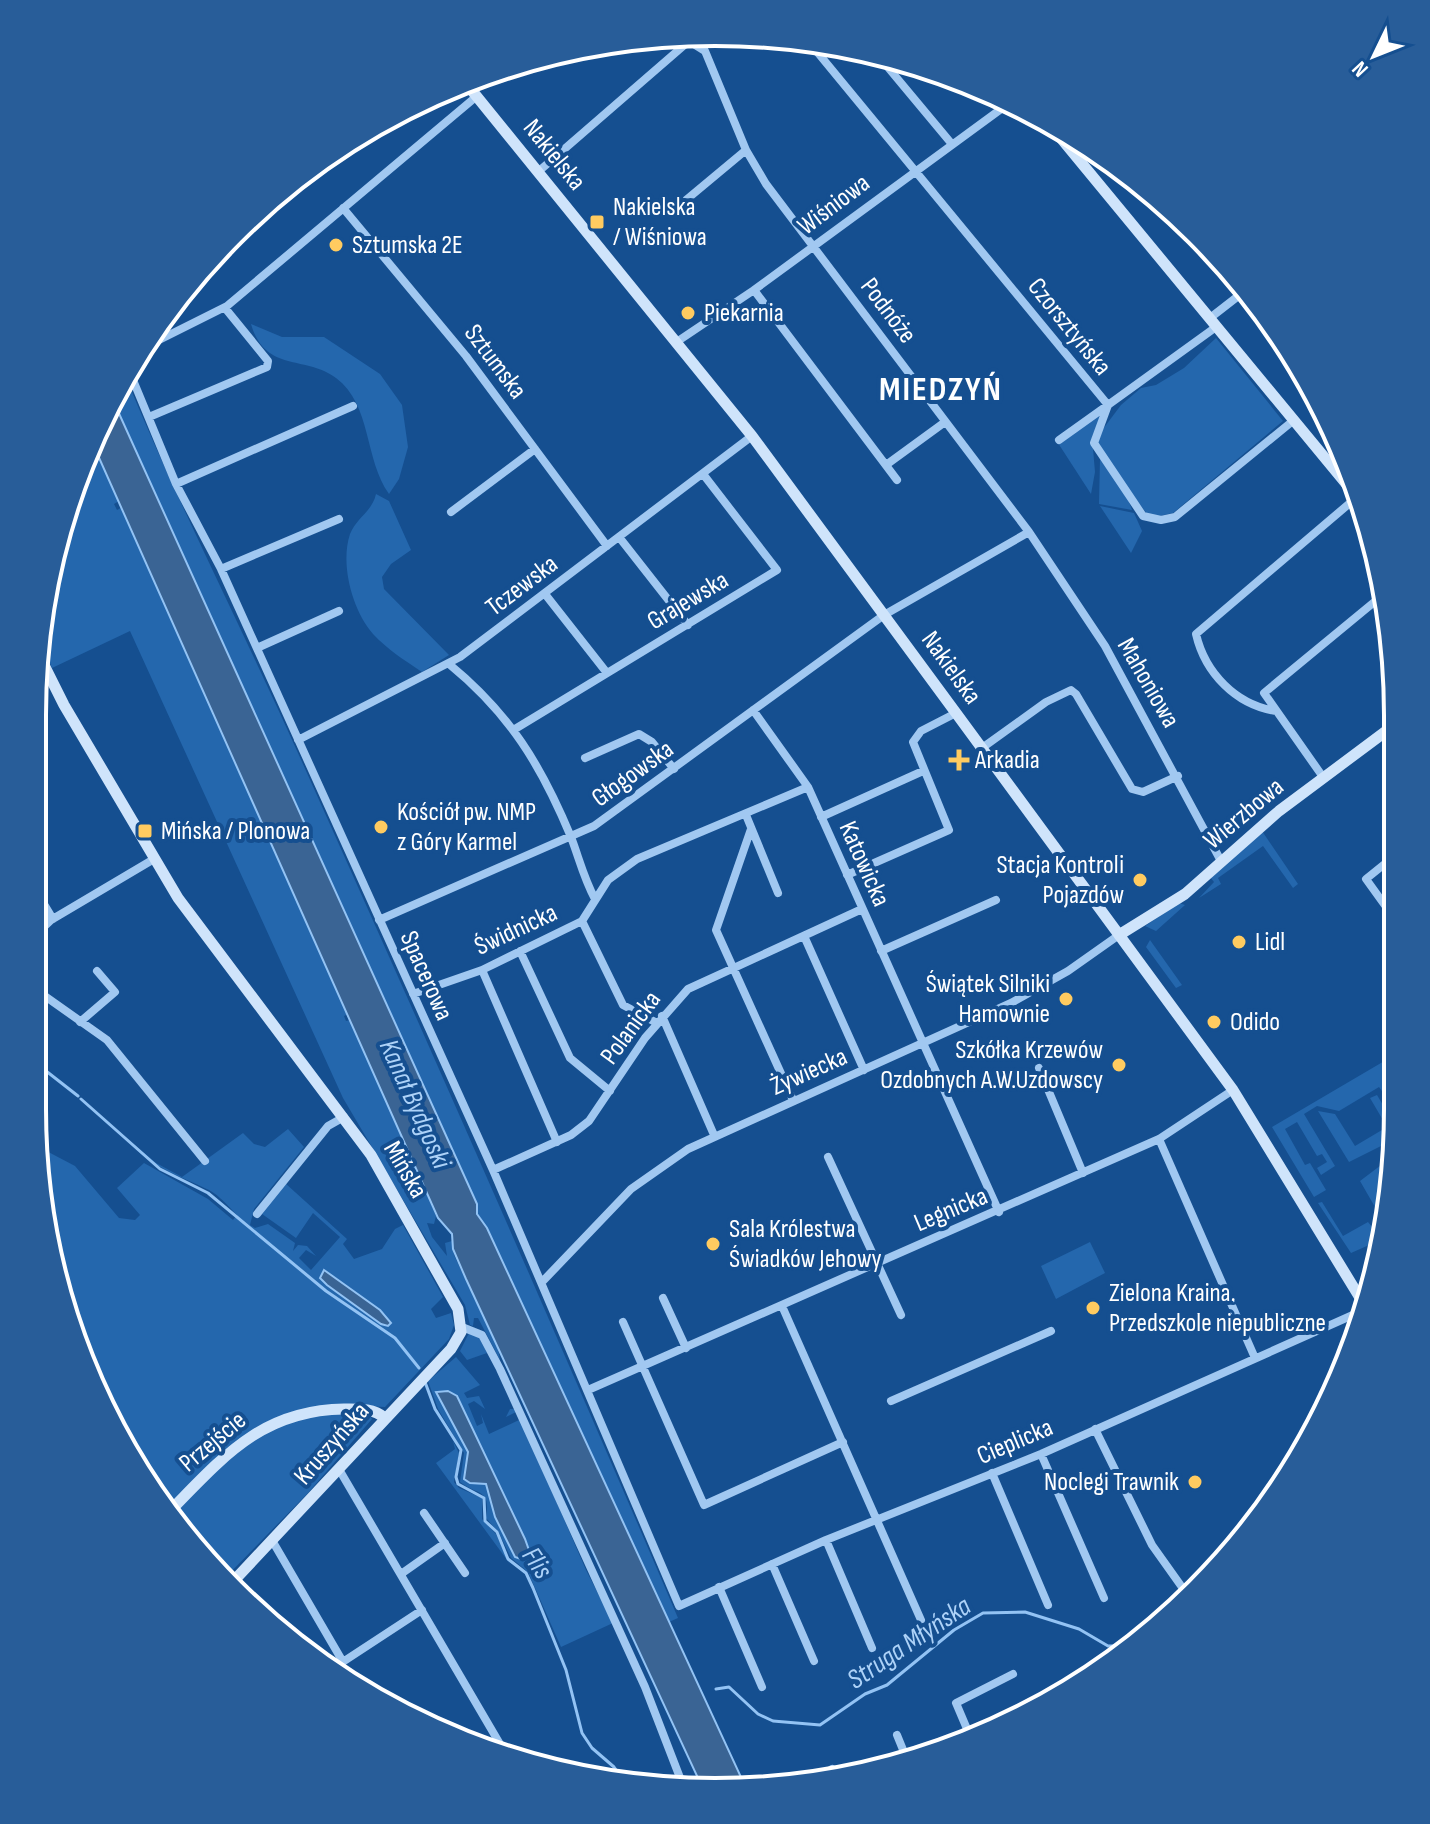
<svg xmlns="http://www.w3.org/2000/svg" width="1430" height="1824" viewBox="0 0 1430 1824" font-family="'Sofia Sans Condensed',sans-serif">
<rect width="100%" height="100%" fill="#154f90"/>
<path fill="#2467ad" d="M251,324L282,337H324L380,374L402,405L408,447L399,479L389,494C364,459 372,405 336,378C305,355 265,373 251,324Z
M1216,338L1283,421L1173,513L1150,518L1099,449L1097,437L1121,405L1141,388L1156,385L1184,368Z
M124,373C177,502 241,626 298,753C427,1040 554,1328 678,1618L669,1622L487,1228L477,1214V1204L112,398Z
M1103,413L1092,437L1095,472L1091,494L1058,443Z
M92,443L119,501L114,504L117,510L121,508L138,544L348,1014L344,1016L346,1021L351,1020L404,1141L400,1143L402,1150L408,1148L436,1216L434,1224L427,1223L432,1237L447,1256L445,1243L452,1241L454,1255L498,1348L500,1360L478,1318H474L473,1326L470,1325L465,1305L343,1098L130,631L52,668L40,639L68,495Z
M1100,459L1127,496L1132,510L1099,504Z
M376,494L389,501L411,550L391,564L382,577L384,589L449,655L422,672C404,660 387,649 373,634C352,610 340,564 350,534C357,517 372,512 376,494Z
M1100,506L1134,513L1142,531L1131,553Z
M1262,831L1298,884L1293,888L1263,846L1218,878L1221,884L1199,898L1214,882L1210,877Z
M1179,903L1185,905L1156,931L1145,926Z
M1150,940L1182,985L1176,988L1146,947Z
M1398,1053V1103L1389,1088L1382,1091L1379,1087L1339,1111L1317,1106L1304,1114L1335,1166L1321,1175L1317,1168L1327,1162L1322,1154L1317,1156L1297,1122L1285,1129L1305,1165L1310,1163L1326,1190L1314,1197L1272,1127Z
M1377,1095L1396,1127L1395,1139L1349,1162L1318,1111L1335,1114L1355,1146L1387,1127L1370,1098Z
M288,1129L304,1147L254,1209L250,1225L255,1228L268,1224L295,1243L293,1251L298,1245L307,1246L316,1256L306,1250L299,1258L311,1270L340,1237L313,1213L296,1238L262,1214L285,1183L347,1239L343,1244L354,1259L382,1249L395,1229L403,1225L443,1297L431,1309L436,1318L451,1313L454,1325L449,1339L385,1407L364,1406L372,1419L308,1493L223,1580L123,1450L55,1285L37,1146L75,1166L119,1218L135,1220L140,1215L117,1188L144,1163L208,1199L233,1220L237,1215C229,1207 220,1196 209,1190C180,1176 145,1165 125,1137L156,1163L182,1177L243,1133L254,1144L265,1147Z
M1393,1156L1388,1208L1379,1214L1360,1181Z
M1322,1202L1343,1236L1368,1222L1382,1239L1385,1238L1351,1253L1318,1203Z
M1090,1242L1105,1273L1056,1299L1041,1266Z
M469,1333L478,1335L487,1353L467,1360L460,1351Z
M456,1357L480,1385L464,1393L467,1398L479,1396L485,1409L474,1401L468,1404L477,1426L483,1423L481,1414L489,1434L519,1420L516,1412L506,1417L510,1409H516L519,1415L586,1570L613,1623L561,1647L528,1572L511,1558L499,1533L486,1518C491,1488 478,1496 460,1482L464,1453L438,1409L428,1381Z
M453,1441L459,1453L454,1482L459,1488L482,1498V1519L496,1534L510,1564L436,1463L455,1449Z"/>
<path fill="#3a6494" stroke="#93c3f4" stroke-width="2" d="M112,398L477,1204V1214L487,1228L746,1788L704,1791L466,1279L453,1249L452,1234L438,1218L92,442Z
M324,1270L380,1310L391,1323L388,1326L381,1324L327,1285L320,1278Z
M448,1391L457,1396L525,1539L530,1553L524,1560L515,1557L495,1517L486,1484L470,1483L464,1479L468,1452L436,1392Z"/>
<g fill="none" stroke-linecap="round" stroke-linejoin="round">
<path stroke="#93c3f4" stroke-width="3" d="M32,1060L78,1096
M81,1099L160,1169L208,1193L326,1291L395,1338L419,1368
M425,1382L435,1409L461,1450L456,1477L458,1484L484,1498L485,1521L497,1532L508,1559L526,1573L533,1588L566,1670L582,1733L592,1748L614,1767L623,1780
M716,1689L729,1687L758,1714L773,1721L820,1725L865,1694L887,1685L954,1630L983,1613L1025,1612L1079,1629L1108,1646H1133"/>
<path stroke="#a1c8f1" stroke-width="8" d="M809,42L1108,405L1216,327
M876,53L951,143
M539,171L689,41L705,51L746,150L766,184L1029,532L1105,646L1221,861
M680,205L746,150
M343,208L466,356L607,546
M754,290L897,480
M1210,318L1246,290
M678,341L754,290L1012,101
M141,349L227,306L477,96
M128,368L176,484L221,569L493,1170L679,1606L826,1540L1041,1454L1364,1310
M149,417L267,367L268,361L225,308
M1059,440L1108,405L1094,443L1143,516L1161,520L1175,517L1294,420
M886,465L945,422
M176,484L353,406
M451,512L535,449
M619,537L688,625
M221,569L339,519
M545,594L607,673
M257,648L339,611
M449,664C510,714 541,765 571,837C579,858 584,879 595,899
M753,710L808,787L999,1212
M1276,711C1236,705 1205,673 1196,634L1357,497
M515,729L777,570L703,474
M298,740L460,657L752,436
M982,748L1046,702L1071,690L1076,694L1132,789L1143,792L1178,776
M585,758L639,734L652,742L674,769
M1323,777L1264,693L1384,594
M746,815L778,893
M821,817L923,771
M751,829L716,930L793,1100
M1397,854L1366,879L1397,922
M847,875L949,830L913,742L921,731L956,713
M33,886L53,919
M379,920L594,826L884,615L1029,532
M582,921L623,1005L657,1023
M804,936L864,1070
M33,937L51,920L154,859
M520,951L570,1058L610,1091
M881,951L996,900
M482,970L557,1142
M32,987L107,1040L205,1161
M413,994L482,970L582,921L608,880L637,859L808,787
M662,1016L714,1135
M80,1022L115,992L97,971
M1039,1068L1083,1173
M1159,1139L1255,1358
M828,1157L901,1315
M493,1170L571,1135L589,1121L645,1038L688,989L862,909
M257,1214L328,1126L344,1117
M542,1282L631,1189L688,1149L1011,1003L1068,971L1119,935
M663,1298L686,1348
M782,1306L921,1620
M623,1322L704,1505L843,1442
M462,1327L482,1335L500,1369L645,1687L684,1788
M588,1390L1159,1139L1233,1090
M891,1401L1051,1331
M1095,1429L1152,1545L1189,1597
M1041,1454L1104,1598
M340,1471L507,1756
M992,1473L1048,1605
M424,1513L465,1573
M826,1540L872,1648
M273,1542L343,1662
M772,1564L814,1661
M401,1574L445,1543
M719,1587L762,1687
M332,1669L422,1610
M897,1735L908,1762
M970,1736L956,1703L1013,1674
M832,1769L835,1776"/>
<path stroke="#cfe4fb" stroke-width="11" d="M465,82L752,436L956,713L1233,1090L1365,1306
M1046,120L1358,498
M37,651L64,705L178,898L371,1155L458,1309L461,1332L451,1349L228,1587
M1119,935L1185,894L1279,811L1397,723
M170,1511C223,1457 262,1410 344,1409C358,1409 373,1408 385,1418"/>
</g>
<g fill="#ffcb60" stroke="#154f90" stroke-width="3">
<rect x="589" y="214" width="16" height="16" rx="4"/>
<circle cx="336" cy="245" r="8"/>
<circle cx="688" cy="313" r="8"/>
<path d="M955 748h8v8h8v8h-8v8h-8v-8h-8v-8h8z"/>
<circle cx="381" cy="827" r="8"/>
<rect x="137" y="823" width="16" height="16" rx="4"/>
<circle cx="1140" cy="880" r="8"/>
<circle cx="1239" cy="942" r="8"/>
<circle cx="1066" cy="999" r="8"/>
<circle cx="1214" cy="1022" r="8"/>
<circle cx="1119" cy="1065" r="8"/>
<circle cx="713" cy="1244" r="8"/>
<circle cx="1093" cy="1308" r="8"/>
<circle cx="1195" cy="1482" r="8"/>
</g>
<g text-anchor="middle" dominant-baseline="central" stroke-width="8" stroke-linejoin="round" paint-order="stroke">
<g font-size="26" fill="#fff" stroke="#154f90">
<text transform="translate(554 155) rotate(51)">Nakielska</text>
<text transform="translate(834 205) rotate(-37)">Wiśniowa</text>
<text transform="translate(888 311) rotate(53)">Podnóże</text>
<text transform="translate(1069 327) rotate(51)">Czorsztyńska</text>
<text transform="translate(495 362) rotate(53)">Sztumska</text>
<text transform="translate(522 586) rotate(-37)">Tczewska</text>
<text transform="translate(688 601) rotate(-31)">Grajewska</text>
<text transform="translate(951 668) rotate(54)">Nakielska</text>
<text transform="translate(1148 683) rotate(60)">Mahoniowa</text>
<text transform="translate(633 774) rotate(-36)">Głogowska</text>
<text transform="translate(1244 814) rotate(-40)">Wierzbowa</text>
<text transform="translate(864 864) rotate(66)">Katowicka</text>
<text transform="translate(516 930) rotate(-25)">Świdnicka</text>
<text transform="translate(426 976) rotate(66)">Spacerowa</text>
<text transform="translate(631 1028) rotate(-54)">Polanicka</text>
<text transform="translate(809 1072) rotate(-24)">Żywiecka</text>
<text transform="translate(405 1170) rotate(60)">Mińska</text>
<text transform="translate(951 1210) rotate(-23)">Legnicka</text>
<text transform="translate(213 1442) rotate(-40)">Przejście</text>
<text transform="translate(1015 1442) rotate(-23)">Cieplicka</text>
<text transform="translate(332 1444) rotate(-49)">Kruszyńska</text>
</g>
<g font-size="26" fill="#fff" stroke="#154f90" text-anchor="start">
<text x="613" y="207">Nakielska<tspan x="613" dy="30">/ Wiśniowa</tspan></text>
<text x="352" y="245">Sztumska 2E</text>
<text x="704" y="313">Piekarnia</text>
<text x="975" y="760">Arkadia</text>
<text x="397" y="812">Kościół pw. NMP<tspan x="397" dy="30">z Góry Karmel</tspan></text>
<text x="161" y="831">Mińska / Plonowa</text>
<text x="1124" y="865" text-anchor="end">Stacja Kontroli<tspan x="1124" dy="30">Pojazdów</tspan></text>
<text x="1255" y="942">Lidl</text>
<text x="1050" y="984" text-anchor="end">Świątek Silniki<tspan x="1050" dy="30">Hamownie</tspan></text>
<text x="1230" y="1022">Odido</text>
<text x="1103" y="1050" text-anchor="end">Szkółka Krzewów<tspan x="1103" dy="30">Ozdobnych A.W.Uzdowscy</tspan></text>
<text x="729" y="1229">Sala Królestwa<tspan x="729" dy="30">Świadków Jehowy</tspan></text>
<text x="1109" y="1293">Zielona Kraina.<tspan x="1109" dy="30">Przedszkole niepubliczne</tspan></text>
<text x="1179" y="1482" text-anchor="end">Noclegi Trawnik</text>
</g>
<g font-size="28" font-style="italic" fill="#add2f8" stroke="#154f90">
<text transform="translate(415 1104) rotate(66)">Kanał Bydgoski</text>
<text transform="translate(537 1563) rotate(56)">Flis</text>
<text transform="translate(909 1643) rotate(-34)">Struga Młyńska</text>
</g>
<g font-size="34" font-weight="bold" letter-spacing="2" fill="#fff" stroke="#154f90">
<text x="941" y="389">MIEDZYŃ</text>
</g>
</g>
<path d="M0 0H1430V1824H0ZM715 46H715A669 669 0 0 1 1384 715V1109A669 669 0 0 1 715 1778H715A669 669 0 0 1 46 1109V715A669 669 0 0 1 715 46Z" fill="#285d99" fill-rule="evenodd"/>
<path fill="none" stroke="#fff" stroke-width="4" d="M715 46H715A669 669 0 0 1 1384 715V1109A669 669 0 0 1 715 1778H715A669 669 0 0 1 46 1109V715A669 669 0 0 1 715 46Z"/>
<g transform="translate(1374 56) rotate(227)" stroke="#154f90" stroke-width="6" paint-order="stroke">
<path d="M0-6L14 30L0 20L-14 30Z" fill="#ffffff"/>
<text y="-12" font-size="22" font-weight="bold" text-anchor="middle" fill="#ffffff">N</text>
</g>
</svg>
